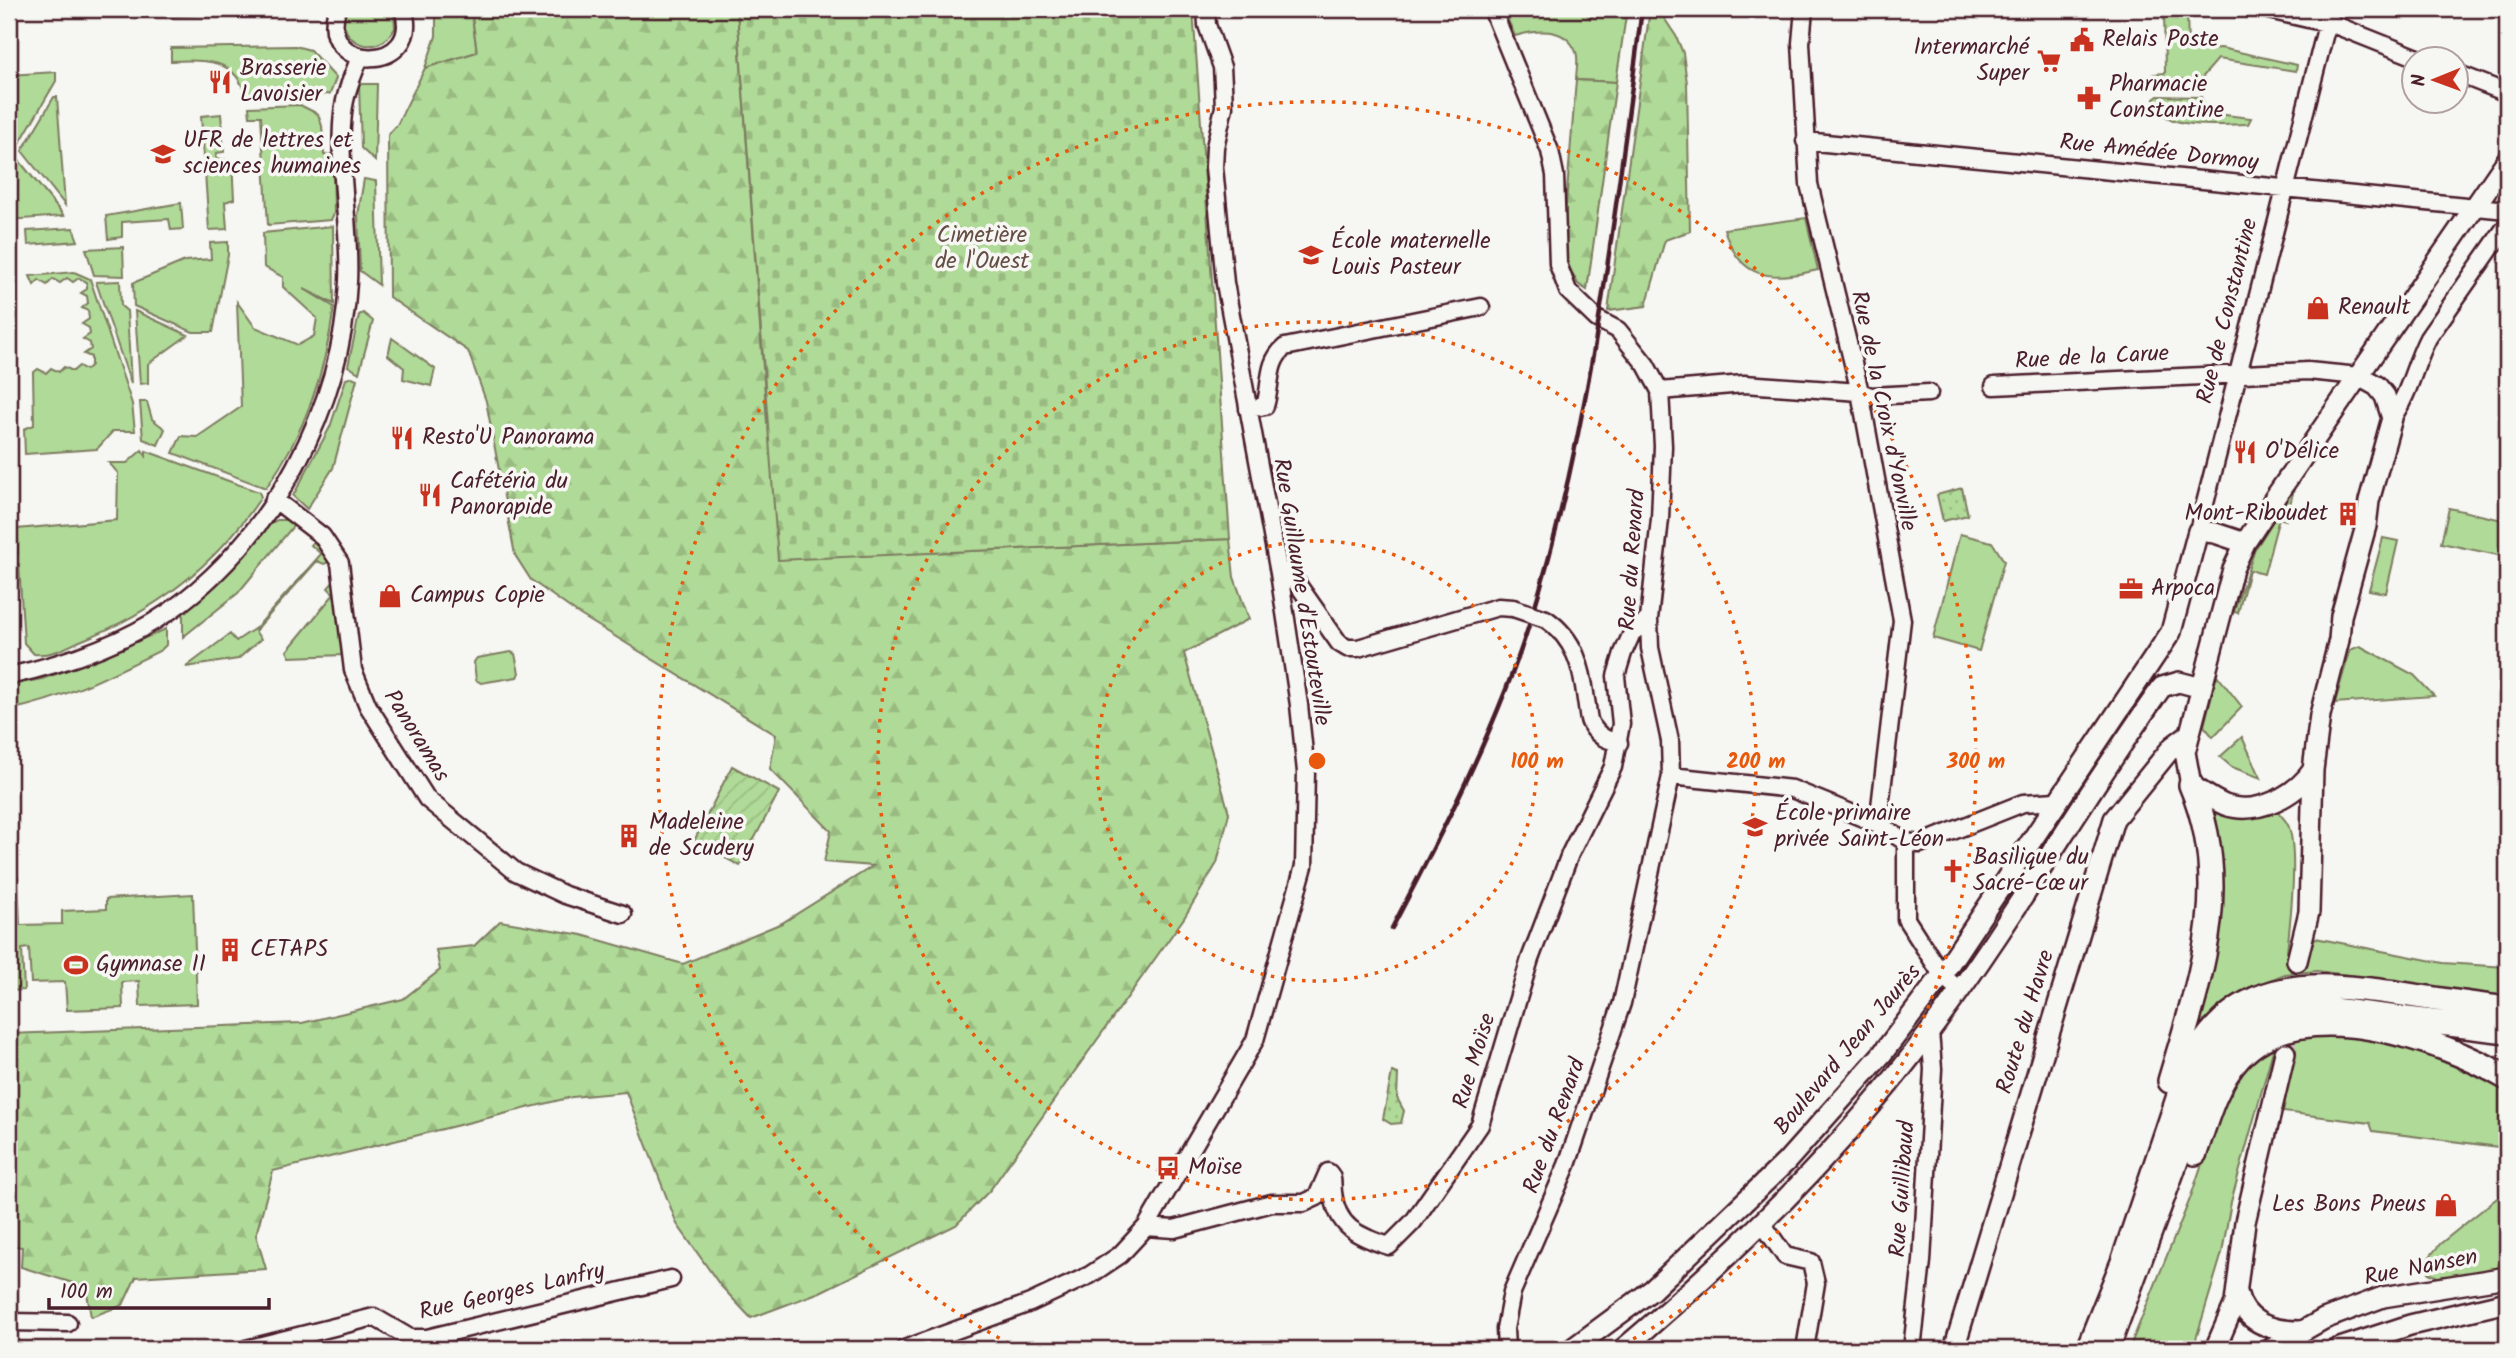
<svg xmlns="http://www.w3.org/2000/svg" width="2516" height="1358" viewBox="0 0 2516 1358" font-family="Kalam,sans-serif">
<defs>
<pattern id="forest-firs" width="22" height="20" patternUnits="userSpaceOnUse" patternTransform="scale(1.75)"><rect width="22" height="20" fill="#b0da97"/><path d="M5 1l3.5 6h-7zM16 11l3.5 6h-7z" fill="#99bb82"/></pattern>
<pattern id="cemetery-stones" width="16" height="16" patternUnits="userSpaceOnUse" patternTransform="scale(1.75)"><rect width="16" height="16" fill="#b0da97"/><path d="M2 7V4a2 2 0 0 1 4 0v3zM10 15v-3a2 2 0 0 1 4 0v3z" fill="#99bb82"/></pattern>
<pattern id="park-dots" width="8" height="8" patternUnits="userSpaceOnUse" patternTransform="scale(1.75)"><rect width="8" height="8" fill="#b0da97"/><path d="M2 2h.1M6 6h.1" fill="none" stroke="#99bb82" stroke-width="1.8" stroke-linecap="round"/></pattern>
<pattern id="garden-furrows" width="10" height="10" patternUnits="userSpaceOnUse" patternTransform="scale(1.75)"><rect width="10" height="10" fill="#b0da97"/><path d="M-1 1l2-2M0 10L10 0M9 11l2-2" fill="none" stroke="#99bb82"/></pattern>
</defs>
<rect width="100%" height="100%" fill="#f6f6f2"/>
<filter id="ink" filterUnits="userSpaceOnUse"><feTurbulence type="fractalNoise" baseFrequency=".0143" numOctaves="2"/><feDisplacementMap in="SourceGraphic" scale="14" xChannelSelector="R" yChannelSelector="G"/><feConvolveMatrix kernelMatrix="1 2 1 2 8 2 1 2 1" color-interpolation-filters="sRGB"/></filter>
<g filter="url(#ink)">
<path fill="#b0da97" stroke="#7d7c61" stroke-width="2" d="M345,9H394L395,28C379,60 335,44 345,9Z
M436,9H471L477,52L425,68L436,36Z
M1503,9H1583L1590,18L1601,9H1627L1616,82L1576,80C1576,72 1579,59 1576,52C1566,26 1536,30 1515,36Z
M2164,9H2187L2188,50L2221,48L2297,65L2296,71L2218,59L2200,80L2158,79L2154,74L2165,73Z
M295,46L310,50L336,78L330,94L246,98C238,58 203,59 171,61V48Z
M56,72V81L18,146L9,126V75Z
M359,84H377L375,161L361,148Z
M2158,96L2201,97L2208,113L2251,118L2248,124C2223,124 2159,133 2154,99Z
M54,97H57L65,205L22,151Z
M300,105L318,114L322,126L324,155L333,154L334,213L331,220L268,225L261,116H250L249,107Z
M221,114L224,152L216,153V158L232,161L234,199L225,202L227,229L209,230L201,116Z
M17,158L64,216L9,220V165Z
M364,179L376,181L379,285L360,271L358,215Z
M181,203L183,229L171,230L169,219L122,222V237L108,239L106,216Z
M1806,218L1818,270C1771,281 1740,281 1724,229Z
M333,226L334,304L304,289L334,307C325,374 305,433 266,488L173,453L181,436L197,437L241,407L237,302L255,327L298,345L314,336L317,318L283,287V277L264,267L263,233Z
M73,228L78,241L28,245L27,231Z
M228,242V255L213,332H193L134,306L133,283L185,261L211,259L210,243Z
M123,247L124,276L94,275L86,249Z
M74,272L90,279L132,404L135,431H113L97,449L25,454L24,429L34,425L33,373L38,369L46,373L51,368L59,372L64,367L73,371L79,366L86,370L91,365V357L84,354L91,349L90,343L83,339L90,334L89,328L82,324L89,319L88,311L82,308L88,303L87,296L81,293L87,289V282L79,278L73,282L67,278L60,283L53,279L47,285L39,280L34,285L30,276Z
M120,281L121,306L127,311L131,384L96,282Z
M135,311L188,335L148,364V383L140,384Z
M363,313L373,321L359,373L348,366L359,315Z
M392,338L435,369L431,386L403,379L404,368L388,355Z
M352,377L357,379L333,468L307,509L293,496L330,427L346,379Z
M140,402H147L152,419L165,429L158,445L143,439Z
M142,450L146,456V451L259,492L261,497C216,565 155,612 80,641C65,648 51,656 34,654L24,643L19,564H9V555L18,554L17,529L117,520L118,473L109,463H127Z
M2294,489L2286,520L2279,518L2264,574L2249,570L2238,613L2234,612L2255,549Z
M2449,508L2507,521V557L2441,543Z
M277,520H286L294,525L238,593L183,637V612L228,573L268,525Z
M1960,534L1992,542L2004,561L1979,651L1933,638Z
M2383,538L2398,541L2386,593L2369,590Z
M314,541L329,562L324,564L317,561L255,631L261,639L238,659L186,667L230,634L236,641L257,627L321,554L311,545Z
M334,581L344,655L290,657L287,651L334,594L328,588Z
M166,629V645L161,650C111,675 64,699 9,710V685L42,679L79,666Z
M2360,646L2414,675L2434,696L2335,703L2350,650Z
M511,652L515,654L519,673L517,677L481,683L476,680L474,662L477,658Z
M2217,675L2242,707L2213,737L2204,726Z
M2242,737L2261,778L2232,767L2220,757Z
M2213,806H2274C2278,813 2283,817 2287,823C2300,846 2289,933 2286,961L2304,964L2315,938L2443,963L2507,967V996L2317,971L2285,974L2250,988L2225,1004L2195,1036C2215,960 2232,884 2213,806Z
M18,877L20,925L62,924V911L106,909V899L193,894L197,1004L140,1006L139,981L122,982L123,1008L67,1010L65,982L31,983L29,948L22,949L24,990L9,991V878Z
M2328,1032C2402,1041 2444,1051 2507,1093V1148L2373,1131L2370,1123L2283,1112L2296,1035Z
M2275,1043L2231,1202L2222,1253L2193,1349H2129L2190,1199L2227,1090L2249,1057Z
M2507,1190V1271L2444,1280L2429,1273L2428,1259L2440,1244Z"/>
<path fill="url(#forest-firs)" stroke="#7d7c61" stroke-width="2" d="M166,9H301L167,17Z
M471,9H737L767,423L926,553L1230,539L1234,577L1249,619L1184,653L1229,813L1217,863L1184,918L990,1190L956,1225L820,1292L751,1318L720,1285L677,1224L626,1092L572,1097L273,1171L256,1235L266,1269L136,1277L123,1305L91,1317L86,1287L21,1267L22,1247L9,1245V1034L302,1023L403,999L440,970L436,950L474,946L500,921L582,935L683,964L782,923L873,866L824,862L831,831L770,769L776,735L577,613L531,580L515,555L486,401L468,351L389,297L388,135L397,125L425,68L477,52Z
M1650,9H1658L1676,36L1683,53L1687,83L1690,231L1665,240L1646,306L1608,311Z
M1576,80L1616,82L1587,290L1578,284L1562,253Z"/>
<path fill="url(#cemetery-stones)" stroke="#7d7c61" stroke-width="2" d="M737,9H1193L1230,539L778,560Z"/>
<path fill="url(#park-dots)" stroke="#7d7c61" stroke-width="2" d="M1962,488L1968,515L1943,521L1937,495Z
M1392,1072L1398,1074L1397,1098L1404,1111L1401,1123L1391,1124L1383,1119Z"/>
<path fill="url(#garden-furrows)" stroke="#7d7c61" stroke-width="2" d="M732,766L779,792L740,866L694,841Z"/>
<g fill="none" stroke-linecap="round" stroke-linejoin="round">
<path stroke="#d4cbca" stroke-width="19" stroke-dasharray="19 10" stroke-linecap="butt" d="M2285,1053L2297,961"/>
<g stroke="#4a1f2b" stroke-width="21">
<path id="minor" d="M337,9C317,75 425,72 403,9
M1492,9L1550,151L1555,175L1558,264L1568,291L1597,319L1618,330L1646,365L1660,391L1663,446L1660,519L1649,619L1650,648L1670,741L1671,776L1622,1003L1567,1165L1512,1292L1505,1329L1506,1349
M1804,9L1801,43L1809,184L1860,392L1902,620L1878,824
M2264,9L2335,25L2423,60
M2456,73L2507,93
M1805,141L2507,210
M1994,386L2308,371L2359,376
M1660,391L1744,384L1860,392L1871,396L1929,393
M1248,409L1265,406C1272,384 1266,363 1285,347L1481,307
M2392,418C2410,393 2414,365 2428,338L2507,225
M274,499L322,536L340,563L353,670L368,706L427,799L516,872L565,895L623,914
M2198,531L2331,9
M1279,573L1289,572L1339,643L1347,648H1358L1498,607L1513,608
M1546,619C1575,639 1582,667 1586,700C1588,708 1587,720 1592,726C1599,737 1607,740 1619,743
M9,676C63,664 124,643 170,611C273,538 342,407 348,282C351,227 337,166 343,113C345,93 353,75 360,57
M1671,776L1792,789L1878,824L1906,842L1920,844L2023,803L2056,801
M1906,842V919L1942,975L1960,991
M1762,1223L1785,1256L1811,1262L1816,1283L1805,1349
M1146,1227L1174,1229L1272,1203H1304L1317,1197L1328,1172C1334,1177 1332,1184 1333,1192C1336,1227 1359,1237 1389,1246L1413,1222L1480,1125L1530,959L1570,854L1613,767L1621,724L1616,676L1623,653L1632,633L1649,619
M9,1322L68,1323
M246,1349L374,1317L410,1338H427L671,1279
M904,1349L1030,1303L1090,1275L1120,1255L1146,1227L1255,1040L1304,866L1306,772L1299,705L1279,573L1225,283L1214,167L1215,147L1224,107L1223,84L1222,67L1207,25L1206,9
M1912,1349L1922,1261L1933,1069L1930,1032"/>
</g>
<g stroke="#4a1f2b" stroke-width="24">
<path id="major" d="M2313,770C2295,796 2257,816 2225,805C2213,800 2202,792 2191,785L2185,752L2233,569L2245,543L2276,496L2507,160
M2297,961L2309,912L2313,770L2320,715L2339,640L2341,616L2366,526L2369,501L2392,418L2385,396L2377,386L2359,376
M2237,1292C2244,1323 2271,1331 2300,1331
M1572,1349L1652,1290L1786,1162L1882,1054L1942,975L2171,632L2198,531L2215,533L2245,543
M1623,1349C1736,1253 1842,1150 1931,1030C2014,920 2081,799 2162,687L2179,682L2202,688
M1954,1349L2114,819L2173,746L2189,734
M2215,1349L2235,1303L2245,1222L2285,1053
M2271,1349L2324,1319L2383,1297L2507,1277
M2337,1349L2410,1325L2507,1302"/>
</g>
<g stroke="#4a1f2b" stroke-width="28">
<path id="highway" d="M2170,1081C2199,983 2234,885 2191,785
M2195,1153C2206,1121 2215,1084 2239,1058C2301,990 2441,1039 2507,1078
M2088,1349L2123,1262L2187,1072C2231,977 2306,981 2396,993C2433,999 2470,1004 2507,1009
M2107,1349L2209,1071C2241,1024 2267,1011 2324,1009L2507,1031"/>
</g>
<use href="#minor" stroke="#f6f6f2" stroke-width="16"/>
<use href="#major" stroke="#f6f6f2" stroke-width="19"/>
<use href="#highway" stroke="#f6f6f2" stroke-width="23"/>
<path stroke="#4a1f2b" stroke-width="4.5" d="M1392,928C1445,827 1498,725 1532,616C1593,418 1615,213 1642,9
M2459,1349L2507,1341"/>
<g stroke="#4a1f2b" stroke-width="21" stroke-linecap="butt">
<path id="minor-bridge" d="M1513,608L1546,619"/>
</g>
<use href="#minor-bridge" stroke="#f6f6f2" stroke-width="16"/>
</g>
</g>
<g fill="none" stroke="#e8590c" stroke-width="3.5" stroke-dasharray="3.5 7">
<circle cx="1317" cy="761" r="220"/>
<circle cx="1317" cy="761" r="439"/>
<path d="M1018 1348A659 659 0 1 1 1616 1348"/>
</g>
<defs>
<g id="civic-bare" transform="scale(1.89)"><path d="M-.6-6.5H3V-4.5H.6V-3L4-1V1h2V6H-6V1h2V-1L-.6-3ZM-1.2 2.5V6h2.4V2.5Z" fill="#c8321e" stroke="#f6f6f2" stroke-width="2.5" paint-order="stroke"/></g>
<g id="supermarket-bare" transform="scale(1.89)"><path d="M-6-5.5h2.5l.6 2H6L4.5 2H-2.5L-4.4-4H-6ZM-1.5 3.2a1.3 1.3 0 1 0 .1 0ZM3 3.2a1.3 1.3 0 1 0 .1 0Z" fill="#c8321e" stroke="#f6f6f2" stroke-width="2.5" paint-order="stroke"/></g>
<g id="restaurant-bare" transform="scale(1.89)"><path d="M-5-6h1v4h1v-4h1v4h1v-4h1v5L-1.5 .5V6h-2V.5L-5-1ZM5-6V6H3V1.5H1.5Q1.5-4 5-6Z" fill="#c8321e" stroke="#f6f6f2" stroke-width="2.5" paint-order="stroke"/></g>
<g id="pharmacy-bare" transform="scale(1.89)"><path d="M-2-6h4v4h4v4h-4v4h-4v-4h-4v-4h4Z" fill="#c8321e" stroke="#f6f6f2" stroke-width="2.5" paint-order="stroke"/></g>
<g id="university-bare" transform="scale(1.89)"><path d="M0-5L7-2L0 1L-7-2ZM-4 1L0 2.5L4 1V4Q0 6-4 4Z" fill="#c8321e" stroke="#f6f6f2" stroke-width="2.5" paint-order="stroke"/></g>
<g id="school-bare" transform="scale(1.89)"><path d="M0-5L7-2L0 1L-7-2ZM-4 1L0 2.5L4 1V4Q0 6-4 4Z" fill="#c8321e" stroke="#f6f6f2" stroke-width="2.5" paint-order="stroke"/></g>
<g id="shop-bare" transform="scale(1.89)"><path d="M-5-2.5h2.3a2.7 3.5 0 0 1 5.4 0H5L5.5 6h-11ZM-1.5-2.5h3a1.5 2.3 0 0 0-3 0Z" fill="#c8321e" stroke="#f6f6f2" stroke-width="2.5" paint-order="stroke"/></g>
<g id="building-bare" transform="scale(1.89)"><path d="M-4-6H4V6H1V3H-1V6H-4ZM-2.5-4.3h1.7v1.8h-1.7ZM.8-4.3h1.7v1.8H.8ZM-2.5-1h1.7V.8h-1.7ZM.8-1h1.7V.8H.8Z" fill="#c8321e" stroke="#f6f6f2" stroke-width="2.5" paint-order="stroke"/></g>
<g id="office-bare" transform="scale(1.89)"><path d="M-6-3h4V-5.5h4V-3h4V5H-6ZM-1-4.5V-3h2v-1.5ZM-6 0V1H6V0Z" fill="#c8321e" stroke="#f6f6f2" stroke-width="2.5" paint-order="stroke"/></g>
<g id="church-bare" transform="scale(1.89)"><path d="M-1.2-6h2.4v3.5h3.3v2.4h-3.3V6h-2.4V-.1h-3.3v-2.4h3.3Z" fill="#c8321e" stroke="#f6f6f2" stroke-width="2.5" paint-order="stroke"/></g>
<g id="stadium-bare" transform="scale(1.89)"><path d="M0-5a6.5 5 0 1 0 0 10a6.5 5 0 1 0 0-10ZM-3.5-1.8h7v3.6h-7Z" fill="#c8321e" stroke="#f6f6f2" stroke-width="2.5" paint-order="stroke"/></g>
<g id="bus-bare" transform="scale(1.89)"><path d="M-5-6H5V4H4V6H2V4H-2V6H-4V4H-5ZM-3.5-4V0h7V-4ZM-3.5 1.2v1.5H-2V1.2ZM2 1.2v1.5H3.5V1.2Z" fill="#c8321e" stroke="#f6f6f2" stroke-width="2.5" paint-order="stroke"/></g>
</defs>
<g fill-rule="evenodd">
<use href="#civic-bare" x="2082" y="40"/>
<use href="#supermarket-bare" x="2049" y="61"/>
<use href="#restaurant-bare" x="220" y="82"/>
<use href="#pharmacy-bare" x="2089" y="98"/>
<use href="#university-bare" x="163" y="154"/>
<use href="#school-bare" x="1311" y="255"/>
<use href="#shop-bare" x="2318" y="308"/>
<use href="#restaurant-bare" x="402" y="438"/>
<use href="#restaurant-bare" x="2245" y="452"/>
<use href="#restaurant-bare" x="430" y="495"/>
<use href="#building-bare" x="2348" y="514"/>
<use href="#office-bare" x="2131" y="589"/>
<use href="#shop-bare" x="390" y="596"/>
<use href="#school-bare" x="1755" y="827"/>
<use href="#building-bare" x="629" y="836"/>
<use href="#church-bare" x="1953" y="871"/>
<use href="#building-bare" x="230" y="950"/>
<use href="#stadium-bare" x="76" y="965"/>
<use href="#bus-bare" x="1168" y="1168"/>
<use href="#shop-bare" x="2446" y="1205"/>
</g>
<g text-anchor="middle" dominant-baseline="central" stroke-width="7" stroke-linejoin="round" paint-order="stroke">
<g font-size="23" fill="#4a1f2b" stroke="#f6f6f2" text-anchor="start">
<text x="2102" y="40">Relais Poste</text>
<text x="2029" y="48" text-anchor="end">Intermarché<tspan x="2029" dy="26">Super</tspan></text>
<text x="240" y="69">Brasserie<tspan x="240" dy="26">Lavoisier</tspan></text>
<text x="2109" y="85">Pharmacie<tspan x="2109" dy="26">Constantine</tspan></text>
<text x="183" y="141">UFR de lettres et<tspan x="183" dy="26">sciences humaines</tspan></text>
<text x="1331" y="242">École maternelle<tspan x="1331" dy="26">Louis Pasteur</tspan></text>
<text x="2338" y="308">Renault</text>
<text x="422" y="438">Resto'U Panorama</text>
<text x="2265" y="452">O'Délice</text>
<text x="450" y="482">Cafétéria du<tspan x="450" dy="26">Panorapide</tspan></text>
<text x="2328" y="514" text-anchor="end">Mont-Riboudet</text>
<text x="2151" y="589">Arpoca</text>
<text x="410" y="596">Campus Copie</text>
<text x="1775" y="814">École primaire<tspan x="1775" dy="26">privée Saint-Léon</tspan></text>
<text x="649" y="823">Madeleine<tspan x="649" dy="26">de Scudery</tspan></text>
<text x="1973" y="858">Basilique du<tspan x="1973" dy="26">Sacré-Cœur</tspan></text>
<text x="250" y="950">CETAPS</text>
<text x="96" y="965">Gymnase II</text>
<text x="1188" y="1168">Moïse</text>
<text x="2426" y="1205" text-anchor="end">Les Bons Pneus</text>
</g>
<g font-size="23" fill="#4a1f2b" stroke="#f6f6f2">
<text transform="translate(2159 153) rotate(6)">Rue Amédée Dormoy</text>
<text transform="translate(2228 311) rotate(-76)">Rue de Constantine</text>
<text transform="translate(2092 358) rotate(-3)">Rue de la Carue</text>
<text transform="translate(1883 411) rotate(78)">Rue de la Croix d'Yonville</text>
<text transform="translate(1633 560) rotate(-86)">Rue du Renard</text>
<text transform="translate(1301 592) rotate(81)">Rue Guillaume d'Estouteville</text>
<text transform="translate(416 736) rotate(58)">Panoramas</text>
<text transform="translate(2026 1022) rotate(-73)">Route du Havre</text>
<text transform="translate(1848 1050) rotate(-50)">Boulevard Jean Jaurès</text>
<text transform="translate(1475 1061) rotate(-73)">Rue Moïse</text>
<text transform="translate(1555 1126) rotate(-70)">Rue du Renard</text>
<text transform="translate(1903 1189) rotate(-86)">Rue Guillibaud</text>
<text transform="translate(2421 1268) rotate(-11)">Rue Nansen</text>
<text transform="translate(512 1292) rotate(-13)">Rue Georges Lanfry</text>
</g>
<g font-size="23" fill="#644e46" stroke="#f6f6f2">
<text x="982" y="236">Cimetière<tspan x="982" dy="26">de l'Ouest</tspan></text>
</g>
</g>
<circle cx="1317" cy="761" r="10" fill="#e8590c" stroke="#f6f6f2" stroke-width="3.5"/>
<g font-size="21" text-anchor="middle" font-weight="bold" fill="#e8590c" stroke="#f6f6f2" stroke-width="7" stroke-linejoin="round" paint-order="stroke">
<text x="1537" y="768">100 m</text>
<text x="1756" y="768">200 m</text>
<text x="1976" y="768">300 m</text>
</g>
<rect width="2516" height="1358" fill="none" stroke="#f6f6f2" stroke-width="35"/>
<rect x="18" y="18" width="2481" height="1323" fill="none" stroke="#4a1f2b" stroke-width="2.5" filter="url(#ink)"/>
<g transform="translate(2435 80) rotate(269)"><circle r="33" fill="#f6f6f2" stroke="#b1a0a2" stroke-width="2"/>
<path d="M0-5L12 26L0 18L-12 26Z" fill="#c8321e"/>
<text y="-10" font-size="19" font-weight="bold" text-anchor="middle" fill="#4a1f2b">N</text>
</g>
<path d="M49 1298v10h220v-10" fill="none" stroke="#4a1f2b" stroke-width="3.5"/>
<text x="60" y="1298" font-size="21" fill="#4a1f2b" stroke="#f6f6f2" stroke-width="5" paint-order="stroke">100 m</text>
</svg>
